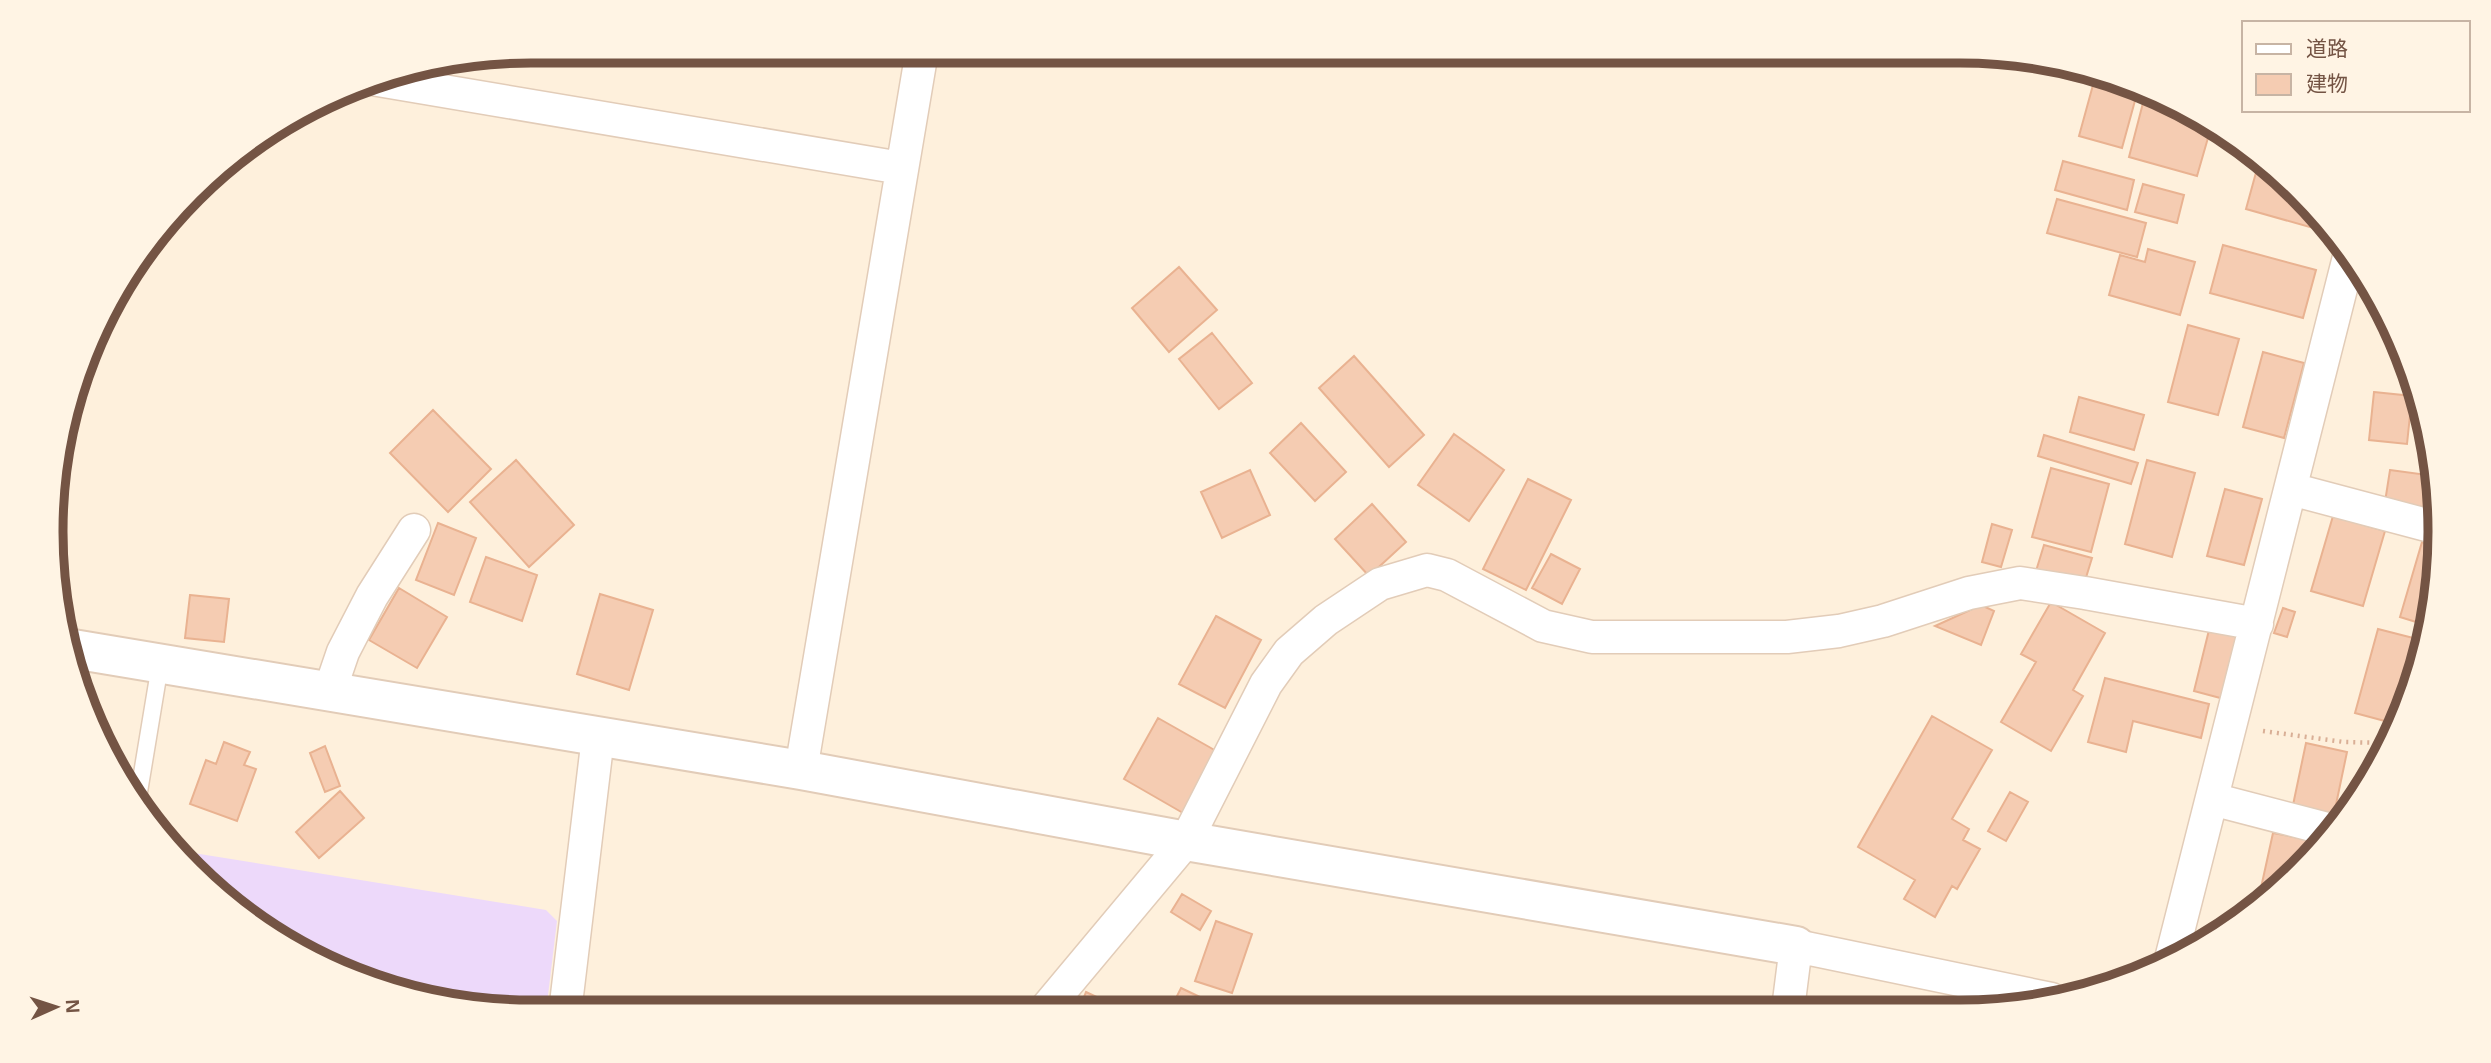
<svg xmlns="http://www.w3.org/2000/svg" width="2491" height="1063" viewBox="0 0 2491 1063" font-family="Helvetica,'Noto Sans JP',sans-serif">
<rect width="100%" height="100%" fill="#fef0dc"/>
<path fill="#edd9fa" d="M181,851L546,910L557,921L546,1012H531L377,987L239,913Z"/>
<path fill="#f5ccb2" stroke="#e9b291" stroke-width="2" d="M2093,85L2136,97L2122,148L2079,136Z
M2143,103L2212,124L2197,176L2129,157Z
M2260,158L2276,170L2326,223L2324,231L2246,209Z
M2063,161L2134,180L2127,210L2055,190Z
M2143,184L2184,195L2177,223L2135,212Z
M2057,199L2146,223L2137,257L2047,233Z
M2223,245L2316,270L2303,318L2210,293Z
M2148,249L2195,262L2180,315L2109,295L2120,255L2145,262Z
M1179,267L1217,310L1169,352L1132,308Z
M2188,325L2239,339L2218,415L2168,402Z
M1212,333L1252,383L1219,409L1179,359Z
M2263,352L2304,363L2284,438L2243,427Z
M1354,356L1424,435L1389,467L1319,388Z
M2374,392L2412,396L2407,444L2369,440Z
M2079,397L2144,415L2134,450L2070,432Z
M433,410L491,469L448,512L390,453Z
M1301,423L1346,472L1315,501L1270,453Z
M1454,434L1504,470L1469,521L1418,485Z
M2044,435L2138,463L2131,484L2038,456Z
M516,460L574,525L529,567L470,502Z
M2147,460L2195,473L2172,557L2125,544Z
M2051,468L2109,484L2091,552L2032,537Z
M1250,470L1270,515L1222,538L1201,492Z
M2390,470L2435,476L2431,508L2385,502Z
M1528,479L1571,500L1526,590L1483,569Z
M2225,489L2262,499L2244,565L2207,556Z
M1372,504L1406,542L1369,576L1335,539Z
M2333,516L2385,531L2363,606L2311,591Z
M438,523L476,538L454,595L416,580Z
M1992,524L2012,530L2001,567L1982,562Z
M2422,542L2438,547L2436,594L2429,626L2400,617Z
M2044,545L2092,558L2084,584L2036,571Z
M1551,554L1580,569L1562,604L1532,588Z
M486,557L537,575L522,621L470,602Z
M399,588L447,617L417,668L369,640Z
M600,594L653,610L629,690L577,674Z
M190,595L229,599L224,642L185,638Z
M2051,602L2105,633L2073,690L2083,696L2051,751L2001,722L2036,662L2021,654Z
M1981,605L1994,611L1981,645L1935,626Z
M2283,608L2295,612L2287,637L2274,633Z
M1216,616L1261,640L1225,708L1179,684Z
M2210,626L2240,633L2224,699L2194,691Z
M2378,629L2425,641L2415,686L2396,724L2355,713Z
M2105,678L2209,704L2201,738L2133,721L2126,752L2088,742Z
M1932,716L1992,750L1952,819L1969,829L1963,840L1980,849L1957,889L1952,886L1935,917L1904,899L1915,880L1858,847Z
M1158,718L1218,752L1183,813L1124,779Z
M224,742L250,752L244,765L256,769L237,821L190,804L206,760L216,764Z
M2306,743L2347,752L2334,814L2293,805Z
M325,746L340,786L325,792L310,753Z
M340,791L364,818L319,858L296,832Z
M2010,792L2028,802L2006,841L1988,831Z
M2273,833L2310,840L2305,860L2276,893L2257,906Z
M1182,894L1211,911L1200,930L1171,912Z
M1216,921L1252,934L1232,993L1195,981Z
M1181,988L1225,1009V1010H1170Z
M1086,992L1120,1008L1119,1011L1079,1009Z"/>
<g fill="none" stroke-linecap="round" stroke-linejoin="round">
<g stroke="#e2ccb8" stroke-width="19">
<path id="service" d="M137,804L160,665"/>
</g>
<g stroke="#e2ccb8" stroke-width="35">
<path id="minor" d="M372,79L901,168
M2291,489L2438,528
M329,693L343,652L372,596L414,530
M801,770L922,51
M2212,799L2331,830
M2170,963L2350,253
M1788,1009L1796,946L2051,999
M1044,1011L1186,841L1266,684L1289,652L1326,620L1380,584L1427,570L1447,575L1543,626L1592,637H1787L1839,631L1883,621L1969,593L2020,583L2085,593L2257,624
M565,1012L598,737"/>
</g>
<g stroke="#e2ccb8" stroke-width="42">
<path id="tertiary" d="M67,648L801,770L1186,841L1796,946"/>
</g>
<path stroke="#d9af96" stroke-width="4.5" stroke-dasharray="2 5" stroke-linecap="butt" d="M2263,731L2344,742L2386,743"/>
<use href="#service" stroke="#fff" stroke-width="16"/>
<use href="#minor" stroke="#fff" stroke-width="32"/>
<use href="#tertiary" stroke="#fff" stroke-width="38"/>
</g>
<path d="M0 0H2491V1063H0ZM531 63H1960A468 468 0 0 1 2428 531V532A468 468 0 0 1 1960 1000H531A468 468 0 0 1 63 532V531A468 468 0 0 1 531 63Z" fill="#fff4e4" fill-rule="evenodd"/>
<path fill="none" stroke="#745444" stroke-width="9" d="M531 63H1960A468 468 0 0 1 2428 531V532A468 468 0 0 1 1960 1000H531A468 468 0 0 1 63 532V531A468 468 0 0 1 531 63Z"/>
<rect x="2242" y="21" width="228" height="91" fill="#fff4e4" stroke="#c7b4a4" stroke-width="2"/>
<rect x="2256" y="44" width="35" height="10" fill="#ffffff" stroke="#c7b4a4" stroke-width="2"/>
<text x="2306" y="56" font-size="21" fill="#745444">道路</text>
<rect x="2256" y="74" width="35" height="21" fill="#f5ccb2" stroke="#c7b4a4" stroke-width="2"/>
<text x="2306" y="91" font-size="21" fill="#745444">建物</text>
<g transform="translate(56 1007) rotate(87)" stroke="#fff4e4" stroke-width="5" paint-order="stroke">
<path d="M0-5L12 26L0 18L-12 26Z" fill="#745444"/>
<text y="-10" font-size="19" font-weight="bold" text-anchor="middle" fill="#745444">N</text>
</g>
</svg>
